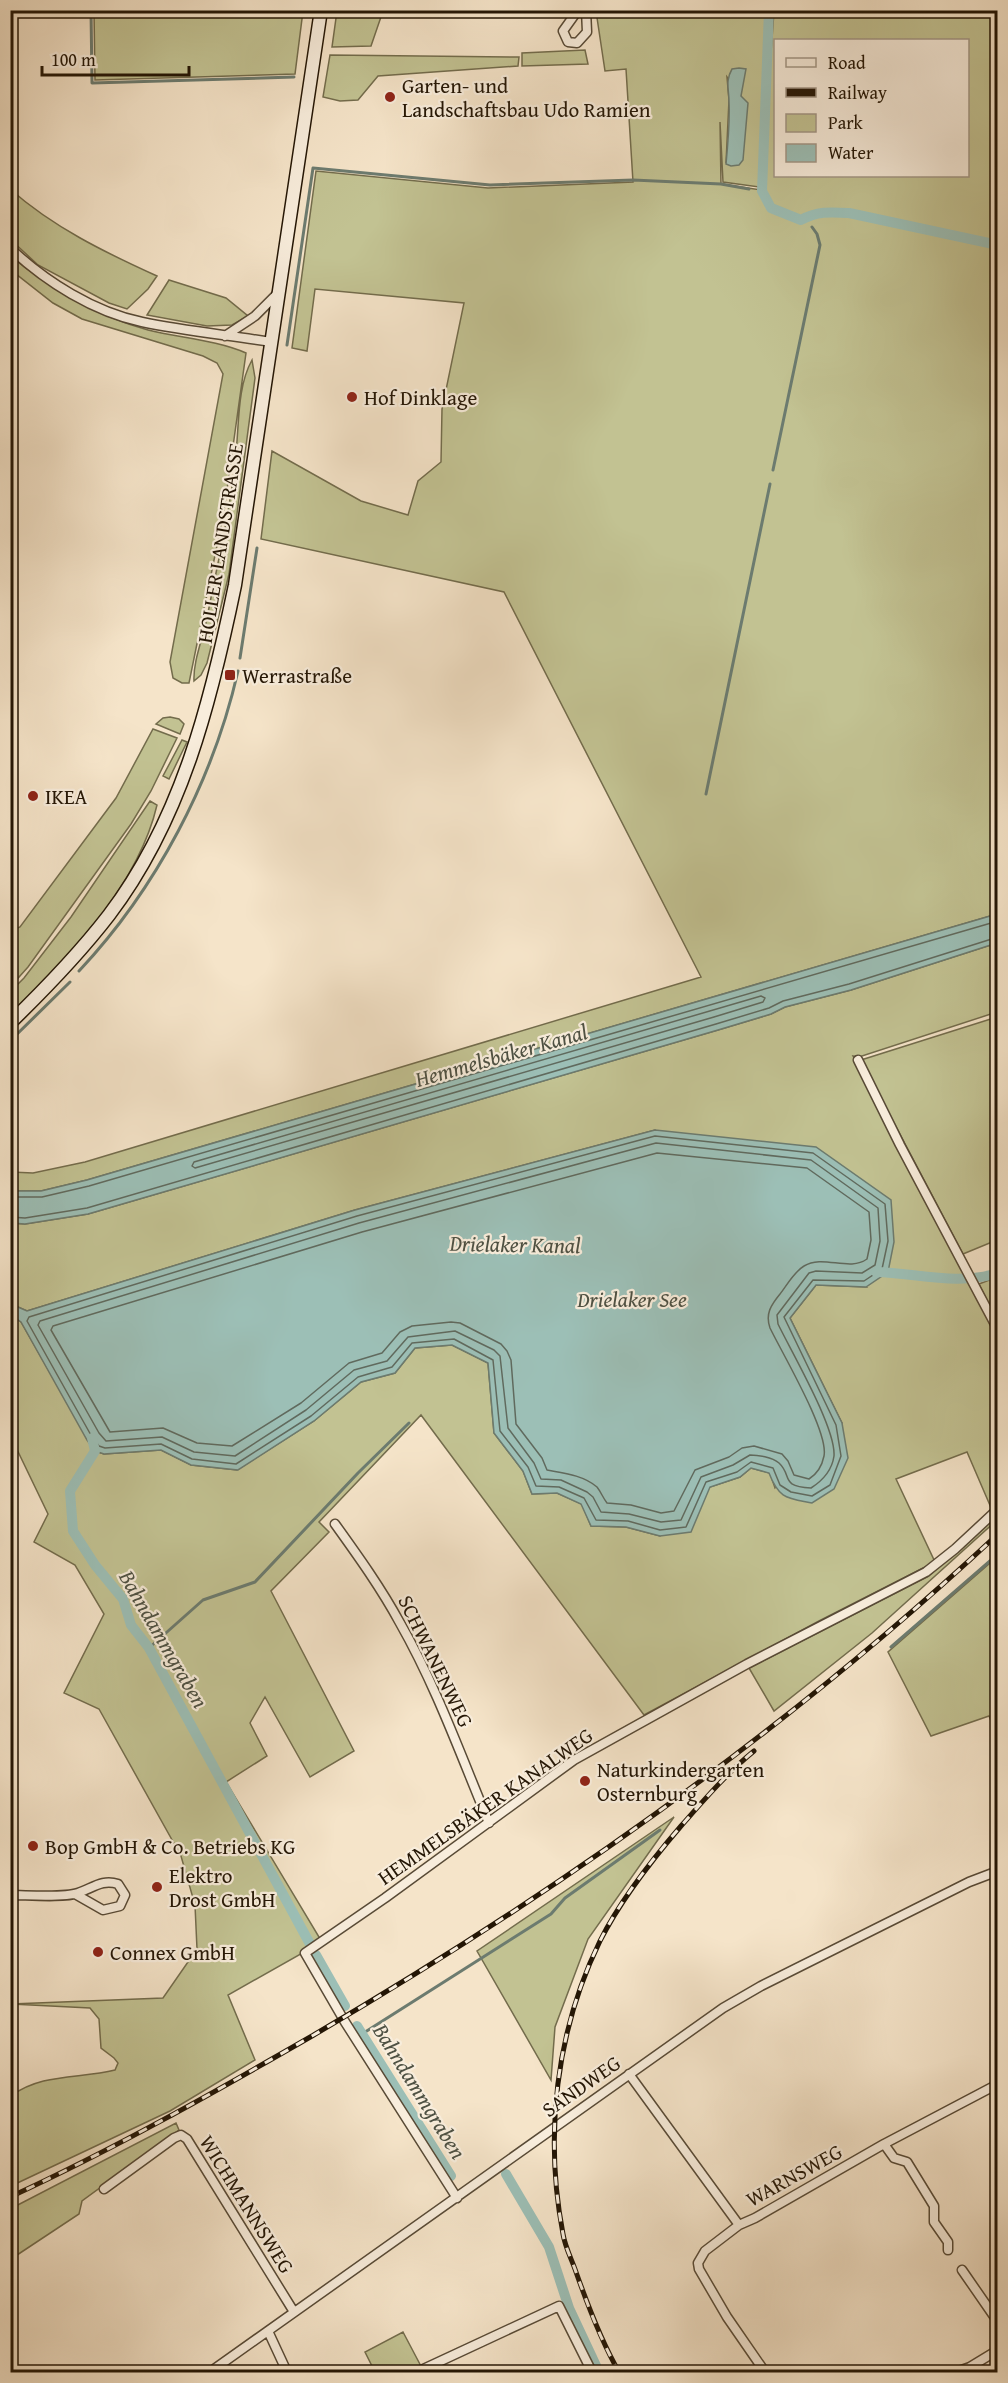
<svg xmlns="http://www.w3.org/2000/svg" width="1008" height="2383" viewBox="0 0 1008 2383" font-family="'Gentium Book Plus',serif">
<rect width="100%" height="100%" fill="#f5e4c9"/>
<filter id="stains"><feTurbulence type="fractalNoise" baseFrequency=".00333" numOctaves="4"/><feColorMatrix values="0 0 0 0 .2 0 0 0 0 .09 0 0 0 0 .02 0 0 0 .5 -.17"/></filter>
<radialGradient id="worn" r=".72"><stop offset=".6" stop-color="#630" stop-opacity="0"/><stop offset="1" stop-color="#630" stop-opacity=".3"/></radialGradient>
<path fill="#c2c292" stroke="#736c4c" stroke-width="1.5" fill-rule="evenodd" d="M767,10L759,187L723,182L720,122L721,184L761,190L774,11H997V914L87,1180L41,1191H11V1172L33,1173L85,1162L701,977L504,592L261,539L272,451L361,501L408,515L418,481L441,462L442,409L464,303L315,289L307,351L292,348L316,171L488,188L633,182L626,69L605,71L596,11ZM776,40H968V176H776ZM727,77L741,96L726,163L729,100Z
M94,11H303L295,74L95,80Z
M337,11H383L371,46L332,47Z
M585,50L588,64L522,66V53Z
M330,55L519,57L518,66L378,76L358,100L340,101L323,97Z
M10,189C53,227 104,252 157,276L148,289L127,309L109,303L38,265L11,240Z
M10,256C52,289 96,316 148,330C180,338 216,340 246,353L224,511L189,683H182L173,678L170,662L223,374L217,363L203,356L82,319L53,303L11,270Z
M169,280L226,298L248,316L232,325L207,326L147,315Z
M252,360L255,378L229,574L207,663L201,675L194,681C193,661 203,638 207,618C218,560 233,500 237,441C239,415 239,383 252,360Z
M170,717L179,719L184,724L180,734L156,724L163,718Z
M153,729L177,738L151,791L131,824L28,967L11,986V931L20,927L116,798Z
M182,740L187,742L169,779L163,776Z
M150,801L157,805C139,883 69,960 11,1013V991L24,978L71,917Z
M997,943V1012L859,1057L853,1056L997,1336V1505L992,1510L967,1452L896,1479L935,1562L819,1621L644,1715L421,1415L319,1522L329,1532L271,1591L354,1751L310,1777L265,1697L250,1723L267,1756L226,1782L322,1942L228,1995L255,2060L170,2111L11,2186V2096C42,2073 79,2079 115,2070L118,2063L114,2058L101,2048L99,2019L90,2008L11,2004L163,1998L197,1949L195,1905L181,1856L99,1709L64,1693L104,1614L75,1565L34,1542L48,1514L11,1437V1315L21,1322L95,1451L104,1454L161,1450L191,1465L237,1470L314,1421L361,1382L395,1373L415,1348L452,1345L488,1363L494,1433L523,1471L532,1494L557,1493L582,1504L591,1526L626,1527L660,1536L710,1487L740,1477L751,1468L770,1473L775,1488L842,1423L790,1318L816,1285L866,1287L655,1130L355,1210L27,1311L11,1304V1223L25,1224L88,1214L718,1030L771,1014L785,1007L851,990Z
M997,1017V1240L963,1254L861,1060Z
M997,1277V1321L979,1284Z
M997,1515V1520L872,1633L774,1711L749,1668L929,1576Z
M997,1557V1735L989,1716L931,1736L888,1652Z
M674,1817L588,1939L555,2027L551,2080L477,1951Z
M176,2123L179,2130L82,2201L79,2214L11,2259L10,2209Z
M403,2332L423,2370L417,2372H375L365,2352Z"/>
<path fill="#9cbfb6" stroke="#6c7b6f" stroke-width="1.5" d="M739,68L746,69L741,96L748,103L743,160L739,165L731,166L726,164C728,143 730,122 729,102C729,89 725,81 732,69Z
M997,914V943L851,990L785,1007L771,1014L718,1030L88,1214L25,1224L11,1223V1191H41L87,1180Z
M655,1130L816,1147L891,1200L894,1242L888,1272L866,1287L816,1285L790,1318L842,1423L848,1458L834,1489L812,1503C787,1498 779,1499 769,1473L751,1468L740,1477L710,1487L691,1532L660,1536L626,1527L591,1526L581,1504L557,1493L532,1494L523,1471L494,1433L488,1363L452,1345L415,1348L395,1373L361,1382L314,1421L238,1470L191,1465L161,1450L104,1454L95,1451L87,1440L21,1322L11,1315V1304L27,1311L355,1210Z"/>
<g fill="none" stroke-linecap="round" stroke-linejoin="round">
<path stroke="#606a5e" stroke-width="1.5" d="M761,996L765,998L763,1002L714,1017L195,1168L192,1166L194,1162Z
M655,1136L813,1153L885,1204L888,1241L882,1269L864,1281L813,1280L784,1317L836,1425L841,1456L830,1485L812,1496L791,1492L780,1485L773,1468L751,1462L737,1472L706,1482L686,1527L660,1530L628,1521L596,1520L584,1498L559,1487L536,1486L528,1467L500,1431L493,1360L454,1339L412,1343L392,1367L358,1377L311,1416L236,1464L192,1459L161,1444L105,1448L99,1446L92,1437L27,1321L29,1317L357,1216Z
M656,1143L811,1160L878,1208L880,1241L875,1265L862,1273L816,1271L809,1273L777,1315L778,1324C792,1353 836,1428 834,1456C832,1470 822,1481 811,1488C779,1486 793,1476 779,1463C772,1457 758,1455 750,1455L733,1465L701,1477L681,1520L661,1522L629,1514L601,1512L593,1497L587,1492L561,1480L541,1479L534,1463L508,1428L500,1356L494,1350L455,1331L408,1337L387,1361L354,1370L306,1410L235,1456L194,1452L162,1437L106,1441L99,1433L38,1325L40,1321L359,1223Z
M657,1153L807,1168L869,1212L871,1240L867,1259C849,1272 823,1254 804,1266C794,1272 787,1285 780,1294C771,1305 765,1314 770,1328C782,1353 829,1432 824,1456C822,1466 817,1474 809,1479L794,1475L788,1461L782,1454L754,1446L742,1448L729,1457L695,1470L674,1511L661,1513L631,1505L607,1503C603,1498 601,1492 597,1487C583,1475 563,1473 547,1470L542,1458L516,1424L511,1360L507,1351L501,1344L460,1323L451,1322L412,1326L400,1332L382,1353L349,1363L301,1403L232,1446L197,1443L163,1428L110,1432L51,1330L53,1326L362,1232Z
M10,1197H42L89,1186L998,921
M10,1217L25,1218L87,1208L716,1024L769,1008L783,1001L849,984L998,937"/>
<path stroke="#6c7b6f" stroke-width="3" d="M91,10L92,83L294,77
M287,345L313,168L490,185L633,180L721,184L749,189
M773,470L820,245L817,234L812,227
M240,658L257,548
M706,794L770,484
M79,971C156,889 213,781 238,671
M10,1041L70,982
M891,1647L998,1554
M149,1648L203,1600L255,1582L358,1473L409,1423
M362,2034L551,1914L565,1898L660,1830"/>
<path stroke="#9cbfb6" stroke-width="10" d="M769,10L762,191L771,208L801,220C817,211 831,212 849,213L998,245
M876,1272C916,1273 958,1286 998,1273
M92,1438L95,1451L70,1491L73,1531L95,1565L123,1599L131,1625L149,1648L310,1944
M316,1955L345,2006
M357,2026L451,2176
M506,2174L549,2247L569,2308L599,2372"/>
<g stroke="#584a36" stroke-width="11">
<path id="minor" d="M578,10L563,31L568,42L577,43L587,32L586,10
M10,248C46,282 94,312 142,322C185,331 228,335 271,342
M225,336L255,316L278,293
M858,1060L900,1145L998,1330
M335,1524C358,1556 381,1588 400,1623C436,1686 461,1756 489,1823
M10,1895C27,1895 64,1898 78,1893C93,1888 102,1879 118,1884L125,1895L120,1906L103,1910L75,1894
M629,2074L739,2225L755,2218L884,2144L998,2084
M884,2144L894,2158L907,2162L934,2206V2222L948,2242V2250
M104,2189L174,2138L181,2135L187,2139L294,2312
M457,2198L345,2022L305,1953L385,1898L574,1760L747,1664L926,1572L955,1549L998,1509
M739,2225L705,2251L698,2263L699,2269L727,2317L765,2372
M962,2270L998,2322
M268,2331L287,2372
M210,2372L723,2008L761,1986L969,1882L998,1871
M417,2372L559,2306L592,2372
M956,2372L970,2367L998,2350"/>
</g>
<g stroke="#241605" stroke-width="15">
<path id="secondary" d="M10,1023C45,989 79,954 109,915C182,819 211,701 235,585L321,10"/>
</g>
<use href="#minor" stroke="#f8eddc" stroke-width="8"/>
<use href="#secondary" stroke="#f8eddc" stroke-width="12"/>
<g stroke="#241605" stroke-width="5">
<path id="rail" d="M10,2197C114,2149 213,2093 312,2036C557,1893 790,1728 998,1534
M619,2372C601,2341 588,2306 576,2272C572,2260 565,2247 563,2234C544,2135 556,2031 600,1941C621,1899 651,1861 681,1826C704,1800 727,1773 754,1751"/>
</g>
<use href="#rail" stroke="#f8eddc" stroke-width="3" stroke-dasharray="9" stroke-linecap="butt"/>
</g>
<g fill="#8f2418" stroke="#f8eddc" stroke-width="2">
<circle cx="390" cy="97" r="6"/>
<circle cx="352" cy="397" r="6"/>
<rect x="224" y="669" width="12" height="12" rx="3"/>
<circle cx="33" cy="796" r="6"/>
<circle cx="585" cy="1781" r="6"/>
<circle cx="33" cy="1846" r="6"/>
<circle cx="157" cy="1887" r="6"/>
<circle cx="98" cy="1952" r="6"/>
</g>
<g text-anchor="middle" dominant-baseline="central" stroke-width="4.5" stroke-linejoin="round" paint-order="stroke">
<g font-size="21" fill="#241605" stroke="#f8eddc" text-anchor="start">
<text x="402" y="85">Garten- und<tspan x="402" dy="24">Landschaftsbau Udo Ramien</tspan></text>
<text x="364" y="397">Hof Dinklage</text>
<text x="242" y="675">Werrastraße</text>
<text x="45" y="796">IKEA</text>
<text x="597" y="1769">Naturkindergarten<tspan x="597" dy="24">Osternburg</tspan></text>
<text x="45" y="1846">Bop GmbH &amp; Co. Betriebs KG</text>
<text x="169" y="1875">Elektro<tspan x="169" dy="24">Drost GmbH</tspan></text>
<text x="110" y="1952">Connex GmbH</text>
</g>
<g font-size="21" fill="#241605" stroke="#f8eddc">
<text transform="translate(220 543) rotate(-81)">HOLLER LANDSTRASSE</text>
<text transform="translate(436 1661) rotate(64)">SCHWANENWEG</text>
<text transform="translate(485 1806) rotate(-35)">HEMMELSBÄKER KANALWEG</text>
<text transform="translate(581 2086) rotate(-35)">SANDWEG</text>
<text transform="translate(794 2175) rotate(-29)">WARNSWEG</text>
<text transform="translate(247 2204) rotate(58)">WICHMANNSWEG</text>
</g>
<g font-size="22" font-style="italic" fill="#4e5143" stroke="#f8eddc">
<text transform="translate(501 1055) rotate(-16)">Hemmelsbäker Kanal</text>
<text transform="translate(515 1244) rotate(1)">Drielaker Kanal</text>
<text x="632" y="1299">Drielaker See</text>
<text transform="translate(164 1639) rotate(60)">Bahndammgraben</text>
<text transform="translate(420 2091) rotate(58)">Bahndammgraben</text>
</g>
</g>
<rect width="1008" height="2383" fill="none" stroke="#f5e4c9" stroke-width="36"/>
<rect x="12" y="12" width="984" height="2359" fill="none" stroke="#241605" stroke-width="3"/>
<rect x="18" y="18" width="972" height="2347" fill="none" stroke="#241605" stroke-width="1.5"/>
<rect x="774" y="39" width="195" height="138" fill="#f8eddc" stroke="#a39786" stroke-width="1.5"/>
<rect x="786" y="58" width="30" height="9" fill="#f8eddc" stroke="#a39786" stroke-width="1.5"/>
<text x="828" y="69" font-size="18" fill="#241605">Road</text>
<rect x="786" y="88" width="30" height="9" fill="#241605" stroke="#a39786" stroke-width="1.5"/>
<text x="828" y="99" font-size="18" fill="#241605">Railway</text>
<rect x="786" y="114" width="30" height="18" fill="#c2c292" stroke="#a39786" stroke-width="1.5"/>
<text x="828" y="129" font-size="18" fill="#241605">Park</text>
<rect x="786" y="144" width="30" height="18" fill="#9cbfb6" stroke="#a39786" stroke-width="1.5"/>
<text x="828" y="159" font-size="18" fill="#241605">Water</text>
<path d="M42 66v9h147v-9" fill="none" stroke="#241605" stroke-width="3"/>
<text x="51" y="66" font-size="18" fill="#241605" stroke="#f8eddc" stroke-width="4.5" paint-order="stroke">100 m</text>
<rect width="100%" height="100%" filter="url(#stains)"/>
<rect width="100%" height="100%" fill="url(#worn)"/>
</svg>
